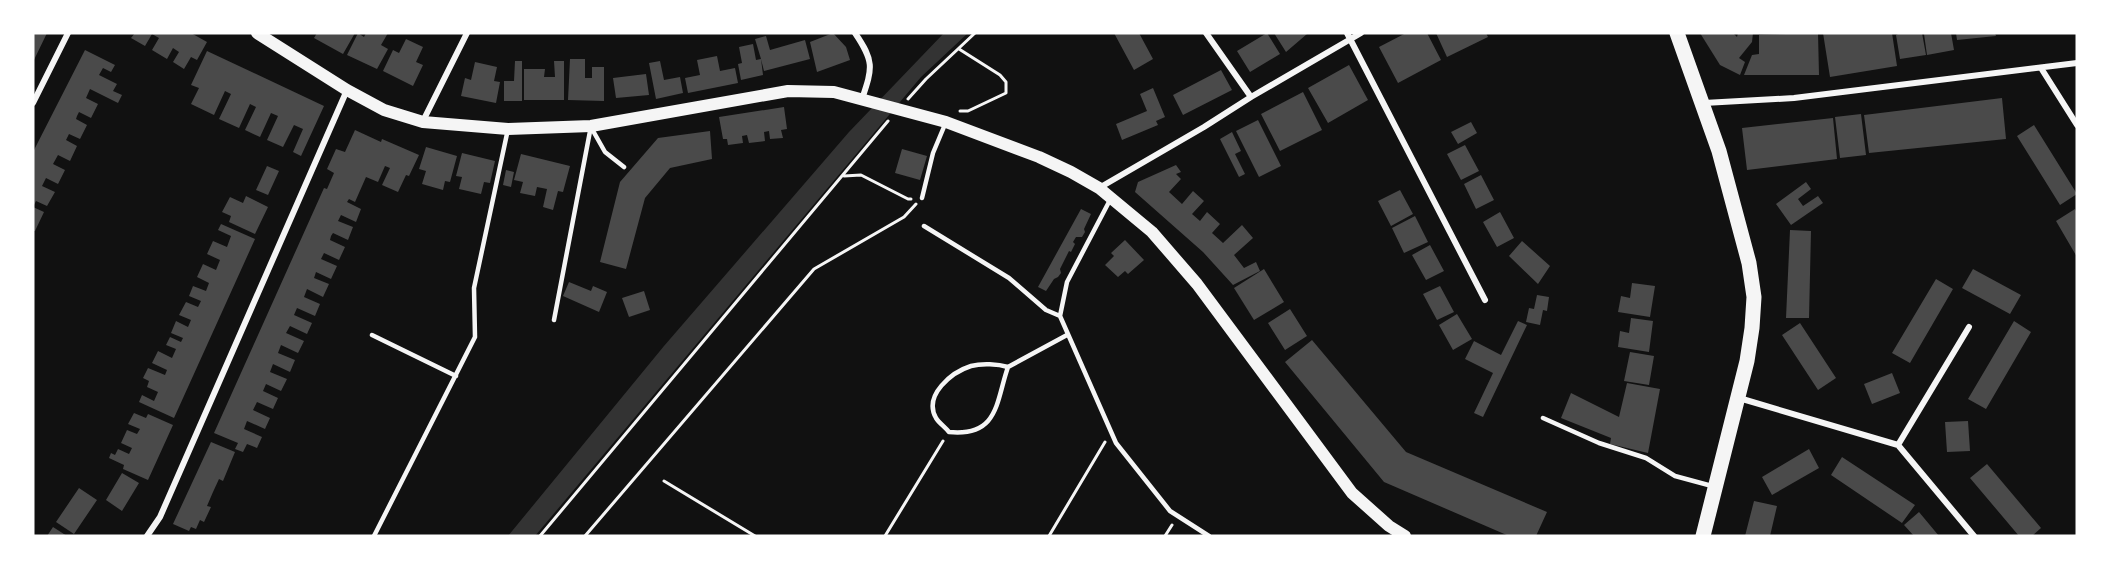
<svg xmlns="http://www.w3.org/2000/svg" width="2110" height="569" viewBox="0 0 2110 569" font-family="Arial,sans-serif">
<rect width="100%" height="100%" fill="#111"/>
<path fill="#333" d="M944,33H968L921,77L535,536H508L664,346L849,132Z"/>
<path fill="#4a4a4a" d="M33,33H47L33,62Z
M135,33H191L207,42L197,60L191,57L184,69L173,62L179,52L173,48L167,59L152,50L159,38L152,34L145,46L131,38Z
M317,33H355L343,54L314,38Z
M358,33L364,37L366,33H388L381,45L388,49L377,69L347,55Z
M833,33L846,47L850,60L817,72L810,42Z
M1114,33H1139L1153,59L1134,70Z
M1267,33L1280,54L1250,72L1237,51Z
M1274,33H1307V34L1286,52Z
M1406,33H1427L1441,60L1398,83L1379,47Z
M1436,33H1486L1488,37L1447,57Z
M1700,33H1733L1737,37L1738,33H1753L1752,42L1739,58L1745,62L1740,75L1720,65Z
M1818,33L1819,75H1744L1752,55L1759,54V35Z
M1823,33H1892L1897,66L1830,77Z
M1900,33H1922L1926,55L1900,59L1896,35Z
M1930,33H1951L1954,50L1927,55L1924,34Z
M1956,33H1995L1996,36L1957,40Z
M766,36L770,50L805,40L810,59L764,71L761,59L763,75L741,80L738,64L742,63L739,47L753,44L756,60L761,59L755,39Z
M406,39L423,47L416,62L423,65L413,86L383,71L393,50L399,53Z
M85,50L115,65L111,72L103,68L99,75L117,84L113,91L122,95L118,103L90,89L86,98L98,104L91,118L79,112L77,116L76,119L87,125L80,139L69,134L66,140L77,146L70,161L58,155L53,164L65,170L58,184L46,178L42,186L55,192L47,206L36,201L33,207L44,212L35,231H33V152Z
M207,51L324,106L301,156L293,152L303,129L294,125L283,147L267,140L278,116L271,113L260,137L245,130L256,107L250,104L239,128L219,119L231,94L225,91L214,115L191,104L199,88L191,85Z
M717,56L720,71L735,68L738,83L688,93L685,78L700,75L697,60Z
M570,59H585V78H592V67H604V101L568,100Z
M515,61H522V101H504V81H514Z
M554,61H564V100H524V69H545L544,77H555Z
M660,61L664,80L680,77L683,93L656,99L649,63Z
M475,62L497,67L494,81L500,82L496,103L461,96L465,78L471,80Z
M1349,65L1368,100L1328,123L1308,88Z
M1221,70L1232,90L1183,115L1173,95Z
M646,74L649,95L616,98L613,78Z
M1153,88L1165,117L1156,121L1158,125L1122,140L1116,124L1147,111L1140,94Z
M1303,92L1322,130L1280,151L1261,114Z
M2002,98L2006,139L1869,153L1864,115Z
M784,107L787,129L781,130L783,138L770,139L769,131L764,132L765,141L749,143L747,135L742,136L743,143L728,145L727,139H723L719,117Z
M1861,114L1866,155L1840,158L1835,117Z
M1833,118L1837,159L1747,170L1742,128Z
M1258,120L1281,166L1259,177L1236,131Z
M1471,122L1477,133L1458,144L1451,132Z
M2034,125L2077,194L2060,205L2017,136Z
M355,130L381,142L382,139L419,155L409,176L406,175L398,192L382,185L390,168L385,166L378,182L366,177L355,202L349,199L347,202L361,209L356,222L341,215L338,221L353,227L348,240L333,233L331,236L330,240L345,247L339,260L324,253L321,259L337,266L331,279L316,272L314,278L329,284L323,297L307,289L304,297L320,304L315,316L297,308L294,315L312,323L307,334L290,326L286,333L304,341L298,353L281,345L278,353L295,360L290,372L273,364L270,372L287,379L281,391L266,384L263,391L278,398L273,409L257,402L253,410L270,418L265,429L247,421L244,429L262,437L257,448L247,444L243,452L235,449L238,443L214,433L324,188L327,189L334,173L327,169L336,149L345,152Z
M710,131L712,159L670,168L645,198L626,269L600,262L620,182L658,138Z
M1232,132L1241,151L1235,154L1245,174L1239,177L1220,139Z
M1465,145L1479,171L1461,180L1447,154Z
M426,147L457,156L450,182L445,181L443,190L422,184L426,171L419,169Z
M902,149L927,156L920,180L895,173Z
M462,153L495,161L490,183L484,182L481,194L459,189L462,177L456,176Z
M521,154L570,166L563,192L558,191L553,210L543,207L547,189L537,187L535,196L520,193L523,182L514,180Z
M1176,165L1181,172L1176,174L1181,179L1169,192L1182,204L1193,191L1204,201L1192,214L1200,221L1207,212L1220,224L1212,233L1223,243L1242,225L1253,238L1234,255L1244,268L1256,262L1260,271L1233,285L1203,252L1135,192L1138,182Z
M267,166L279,171L268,195L256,190Z
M506,170L514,172L511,187L503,185Z
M1481,175L1494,200L1476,209L1464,184Z
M1806,182L1811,189L1798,199L1803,206L1818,196L1823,203L1791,225L1776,204Z
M1400,190L1413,214L1391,226L1378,201Z
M246,196L268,207L255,234L229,222L231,216L222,212L230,197L243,203Z
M1081,209L1091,214L1084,229L1085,232L1082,237H1076L1073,242L1075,244L1071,252L1069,251L1060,269L1061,273L1058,277L1054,279L1046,291L1038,287Z
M2075,209L2077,213V257L2056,221Z
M1500,212L1514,238L1497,247L1483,222Z
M1415,216L1428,242L1404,253L1392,228Z
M221,224L255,239L174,418L139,402L142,395L154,401L158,392L147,387L149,381L143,378L148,368L165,375L167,370L152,363L158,351L172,358L176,349L166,345L170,337L181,342L183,338L171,333L176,321L188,327L191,320L179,315L186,302L198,307L201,301L189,296L193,286L206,291L209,283L197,277L203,264L216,270L220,260L207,254L213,241L227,247L231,236L218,230Z
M1790,230L1811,231L1809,318H1786Z
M1125,240L1144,260L1128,274L1125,271L1118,277L1105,265L1114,256L1111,253Z
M1522,241L1550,266L1538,284L1509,256Z
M1430,245L1444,271L1426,280L1412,255Z
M1264,269L1284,302L1254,320L1234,288Z
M1973,269L2021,295L2010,314L1962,288Z
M1936,279L1953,289L1910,363L1892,353Z
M569,282L591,291L593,286L607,292L599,312L563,296Z
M1632,283L1655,286L1650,317L1618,312L1621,296L1630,298Z
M1440,286L1454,312L1437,320L1423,294Z
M644,291L650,310L629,317L622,298Z
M1537,295L1549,297L1547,311L1543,310L1540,325L1526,322L1529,308L1534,309Z
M1290,309L1307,336L1285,350L1268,323Z
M1457,314L1472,339L1453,350L1439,325Z
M1631,318L1653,321L1649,352L1618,347L1620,331L1629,333Z
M1518,321L1527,325L1483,417L1474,413L1493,373L1465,359L1474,341L1501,355Z
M2014,321L2031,332L1986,409L1968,399Z
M1800,323L1836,378L1818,390L1782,335Z
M1312,340L1406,452L1547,512L1536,536H1509L1384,482L1285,362Z
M1630,352L1654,356L1649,385L1624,381Z
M1892,373L1900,393L1872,404L1864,384Z
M1627,383L1660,389L1648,453L1610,444L1611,438L1561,418L1571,393L1619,417Z
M134,413L146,418L148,414L173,425L148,480L123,469L124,465L109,458L111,453L115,455L118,449L129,454L132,448L121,443L127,430L137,434L140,429L128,424Z
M1968,421L1970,451L1947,452L1945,422Z
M211,442L235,452L223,481L219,479L213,492L207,506L211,507L204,522L200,520L196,529L191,527L189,531L173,524Z
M1809,449L1819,468L1772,495L1762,477Z
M1842,457L1915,505L1902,523L1831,475Z
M1987,464L2041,528L2032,536H2019L1970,478Z
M122,473L139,483L122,511L106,500Z
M79,488L97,500L74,534L56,522Z
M1754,501L1777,506L1770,536H1745Z
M1919,512L1939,536H1914L1904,525Z
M53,527L67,536H47Z"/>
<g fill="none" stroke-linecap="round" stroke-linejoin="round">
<path stroke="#f5f5f5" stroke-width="3" d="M959,49L1000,75L1006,82V93L968,111H960
M908,99L926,79L975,33
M844,176L861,175L908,199H911
M664,481L755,536
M540,536L888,121
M585,536L814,269L904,217L916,204
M885,536L943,441
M1049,536L1105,442
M1165,536L1172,525"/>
<path stroke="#f5f5f5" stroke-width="4.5" d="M592,129L605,152L624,167
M922,198L933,153L946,122
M1110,200L1067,282L1060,316L1116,443L1170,511L1209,536
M924,226L1009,278L1046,310L1060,316
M554,320L591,126
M372,335L456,376
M1008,367C998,364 982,363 971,366C952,372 923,395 936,418C939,423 945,427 949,432C999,437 996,401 1008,367L1067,335
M1543,418L1599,443L1646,458L1675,476L1712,486
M374,536L475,337L474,288L508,129"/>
<path stroke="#f5f5f5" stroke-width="6" d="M855,33C874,61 873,67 862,99
M1206,33L1251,97
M1347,33L1485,300
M2041,68L2077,125
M33,103L68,33
M1704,103L1794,98L2077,63
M423,121L467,33
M1099,188L1204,127L1251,97L1361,33
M1739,398L1898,445L1974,536
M1898,445L1969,327
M147,536L160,517L347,90"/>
<path stroke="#f5f5f5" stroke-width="12" d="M257,33L347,90L384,110L423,122L508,129L591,126L788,91L834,92L946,122L1039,157L1071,172L1099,188L1152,232L1197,284L1352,493L1389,526L1405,536"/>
<path stroke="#f5f5f5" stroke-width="15" d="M1677,33L1719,151L1749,263L1754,297L1752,328L1747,361L1703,536"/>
</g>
<rect width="2110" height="569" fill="none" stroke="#ffffff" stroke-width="69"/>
</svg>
